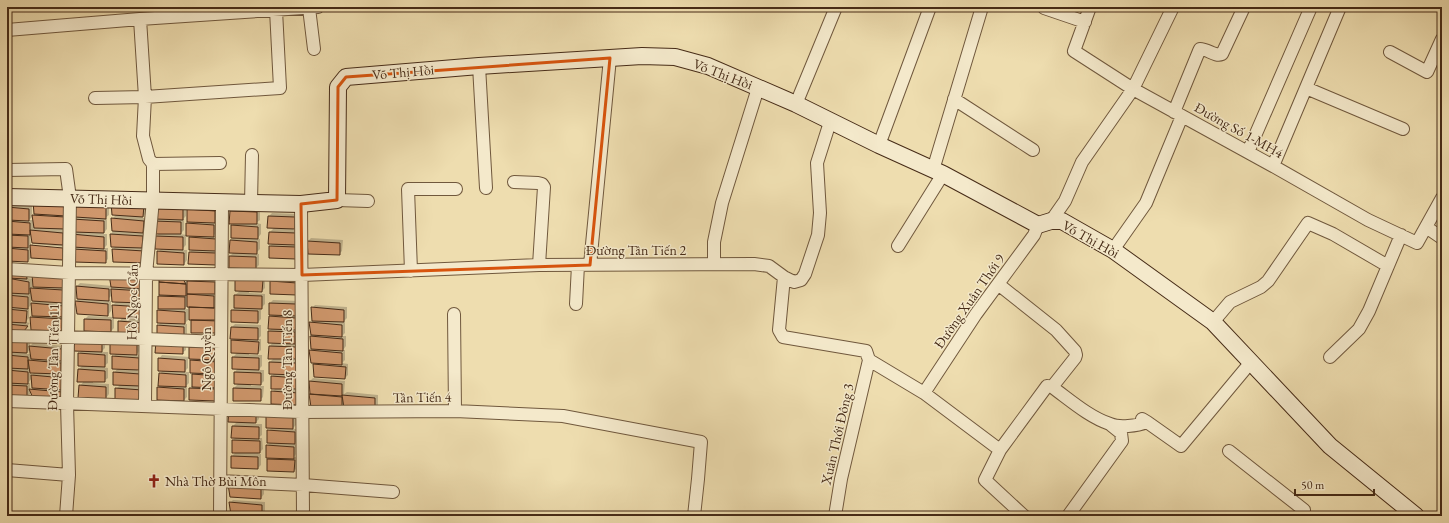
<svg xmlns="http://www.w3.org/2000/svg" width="1449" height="523" viewBox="0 0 1449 523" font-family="'EB Garamond',serif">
<rect width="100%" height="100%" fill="#eeddaf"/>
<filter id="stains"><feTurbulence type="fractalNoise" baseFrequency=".005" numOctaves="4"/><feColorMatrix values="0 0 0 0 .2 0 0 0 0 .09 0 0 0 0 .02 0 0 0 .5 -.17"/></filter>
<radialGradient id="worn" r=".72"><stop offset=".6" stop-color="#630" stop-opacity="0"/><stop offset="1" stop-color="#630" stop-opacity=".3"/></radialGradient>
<path fill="#0003" fill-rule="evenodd" d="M69,201L68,225L63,229L66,230V240L62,244L66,245V247L33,244V246L66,249V255L62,259L31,258L28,261L7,260V204L32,206V216L35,213ZM33,216L34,220H29ZM30,235H32L33,243L31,246Z
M146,202V213L142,218H146V229L142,233H145V244L141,248L147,249V259L114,261L113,249L116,246L111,234L114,230L112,219L116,215Z
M109,204V215L105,218L107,219V229L103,234H107V245L104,248H108V259L105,262L74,249L76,246L74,231L76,216Z
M186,205V216L183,219H184V230L180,234L187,235V224L190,221L188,210L218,208L217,218L214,222H217L216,233L213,236H219V261L190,252L193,249L190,238L193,235H186V245L181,250H187V260L184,264L158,252L162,248L156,236L160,233H155L157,207Z
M234,208L260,209V220L256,223L261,224V234L257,239H260V249L255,254H259V265L256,268L230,267V256L234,252L230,240L234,237L232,226L234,223L231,211Z
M272,213L298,214V225L293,230H299V255L270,246L273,243L270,232L274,228L269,216Z
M311,238L343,240L342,251L339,254L309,253L308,241Z
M7,268L30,275L27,278L33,279L67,273L66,327L31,317L33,315L32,304L28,308H29V318L25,322L30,323L27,326L7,329ZM32,280H33L34,286L32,288ZM31,300H35L31,304Z
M185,273L189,281L192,278L218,280V290L215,293H217L221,319L192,332V319L190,306H187L184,309H188V320L184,324H187V334L182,339H186V350L182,353L158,326L161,322L158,311L161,308L159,296L160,275Z
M145,274L148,330L119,322L123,317H114V328L111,331L85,319L88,316L114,317L113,305L117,301L112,295L107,300L111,301V311L108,315L76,301L78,299L77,286L80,283L112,286Z
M265,277V288L262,291H249V293L265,294V304L261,308V319L258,322L232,321V310L235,307V295L240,291Z
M274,278L300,280V290L271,281Z
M273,300L299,301L298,340L293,344H299V355L294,360H299V371L296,374L301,375V401L272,392L276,388L272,376L275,373L270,362L274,358L270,346L273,342L269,331L272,328L270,317L272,315L270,303Z
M315,305L347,307V318L343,322H345V333L342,336H346V346L343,350H345V360L342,363L348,364V375L345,378L314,364L316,362L310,350L312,349L310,323L313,320L312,308Z
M235,324L261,325V336L258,339H261V350L258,353H249V355H262V366L258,370H264V381L261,384H251V386H264L263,397L260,400L234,388L239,383H235V372L238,368H233V357L238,352L232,341L235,338H231L232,327Z
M7,336L30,338V346L33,343L65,346L64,370L60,374L67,375L64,396L31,390L33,387L32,378L28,383H30V394L26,397L7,396ZM30,349L31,354H26ZM31,372H35L31,376Z
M105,337V348L101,352H108V363L103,367L108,368V378L104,381H93V383L109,384V394L106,398L80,386L84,381L78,370L83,365L79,354L82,350Z
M140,340V350L136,355H142V366L137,371H143V381L138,386L145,387V397L116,389L121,384L114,373L118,368L113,357L117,353Z
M194,344L219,345V397L190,399V388L193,385V375L196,372L191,361L193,359L188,358V368L184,372H189V383L186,386H187V397L184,400L158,388L159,386L160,374L163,370L159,359L162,355L190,357V347Z
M313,378L345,381L344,394L347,392L378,395V405L375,409L311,406L310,381Z
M259,409V419L254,424H262V435L258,438H262L263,449L258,454H261V465L258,468L232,467V456L236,452L233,440L236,437H232L233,426L237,422Z
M296,414V425L292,429H297L298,440L294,444H297L296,454L294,457H297V468L294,471L268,470L267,446L271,442L268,431L272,428Z
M229,484H264V494L261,498Z
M233,500L265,502V513L262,516L232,514L230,503Z"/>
<path fill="#d0986d" stroke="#462b17" d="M33,201L66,204V216L34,214Z
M111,202L144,205L143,217L112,215Z
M73,204L106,207V219L75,217Z
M7,207L29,209V221L7,220Z
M156,207L183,208V220L156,219Z
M187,209L215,211V223L187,222Z
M230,211L257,212V224H229Z
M32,215L65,217V229L34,228Z
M268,216L295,217V229L267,228Z
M111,218L144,221L143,233L112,231Z
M72,219L104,221V233L73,232Z
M7,221L30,223V235L7,234Z
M154,221L181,222V234H154Z
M186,223L214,225V237L186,236Z
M231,225L258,227V239L231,238Z
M30,230L63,233V245L32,243Z
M269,232L296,233V245L268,244Z
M71,234L104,237V249L73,247Z
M110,234L143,236L142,248L111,247Z
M7,235L28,236V248L7,247Z
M155,236L183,237V250L155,249Z
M189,237L216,239V251L189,250Z
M230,240L257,242V254L229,253Z
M307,241L340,243V255L308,254Z
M30,245L63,248V260L31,258Z
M269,246L296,247V259L269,258Z
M7,248L28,250V262L7,261Z
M73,249L106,251V263L74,262Z
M112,249L144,251L145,263L113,262Z
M157,251L184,253V265L157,264Z
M189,252L216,253V265L188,264Z
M229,256L256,257V269L229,268Z
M7,270L26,272L27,279L7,278Z
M32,274L65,276L64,288L33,287Z
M109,274L142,277V289L111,287Z
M159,275L181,276L186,284L159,282Z
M7,278L29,282V294L7,293Z
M235,279L263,280L262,292L235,291Z
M187,281L215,282V294H187Z
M270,281L297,283V295L270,294Z
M159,282L186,284V296L159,295Z
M76,286L109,289V301L77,299Z
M30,288L63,290V303L32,301Z
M111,289L144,291V303L112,302Z
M187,294L214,296V308L187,307Z
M7,295L28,297V309L7,307Z
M234,295L262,296V309L234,308Z
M158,296L185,297V309H158Z
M75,301L108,304V316L77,314Z
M31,303L64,306V317L32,316Z
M269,303L296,304V316L269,315Z
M112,305L144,307V319L113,318Z
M189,307L216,308V320H189Z
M311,307L344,310V322L312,321Z
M7,309L27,311L26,323L7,322Z
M157,310L185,312V324L157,323Z
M231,310L258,311V323L231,322Z
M269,316L296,318V330L268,329Z
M30,317L63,319V331L31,330Z
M84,319L111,320V332L84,331Z
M191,320L218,321V333H191Z
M118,321L145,323V335L118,334Z
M309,322L342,325V337L311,335Z
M7,324L28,326L24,331L7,330Z
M157,325L184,327V339L157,338Z
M231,327L258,328V340L230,339Z
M268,331L295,332V344L268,343Z
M310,336L343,339V351L311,349Z
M75,338L102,340V352L74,351Z
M7,340L27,341V353L7,352Z
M231,340L259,342L258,354L231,353Z
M110,341L137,343V355L110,354Z
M156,341L183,342V354L155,353Z
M29,346L62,349V361L31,359Z
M269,346L296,347V359H268Z
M189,347L217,348V360L189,359Z
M309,350L342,353V365L311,363Z
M78,353L105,355V367L78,366Z
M7,355L28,357V369L7,368Z
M112,356L139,358V370L112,369Z
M232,357L259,358V370L232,369Z
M158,358L185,360V372L158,371Z
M28,360L61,363V374L30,373Z
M190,360L218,362L217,374L190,373Z
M269,362L296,363V375L269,374Z
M313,364L346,367L345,379L314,377Z
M78,369L105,371V382H77Z
M7,370L28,372V384L7,383Z
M113,372L140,374V386L113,385Z
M234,372L261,373V385L234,384Z
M159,373L186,375V387L158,386Z
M192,374L219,376V388L192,387Z
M31,375L64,378V390L32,388Z
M271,376L298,378V389H271Z
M309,381L342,384V396L310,394Z
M7,385L27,386V398L7,397Z
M79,385L106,387V399L78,398Z
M157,387L184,389V401L157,400Z
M115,388L142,390V402L115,401Z
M189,388L216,389V401L189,400Z
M233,388L261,389V401H233Z
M29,389L62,392V400L33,398Z
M271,391L299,393V405L271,404Z
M309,394L342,397V409L311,407Z
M342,395L375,398V410L344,408Z
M229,410L256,411V423L228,422Z
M266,416L293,417V429L266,428Z
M232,426L259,427V439L231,438Z
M267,430L295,432V444L267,443Z
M232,440L260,441V453H232Z
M266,445L294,447V459L266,458Z
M231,456L258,457V469L231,468Z
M267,459L295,460L294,472L267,471Z
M228,484L261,487V499L230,497Z
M229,502L262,505V516L231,515Z"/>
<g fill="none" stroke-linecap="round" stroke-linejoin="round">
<g stroke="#70583d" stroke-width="14">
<path id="street" d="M1090,7L1074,51L1133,89L1273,166L1368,220L1417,243L1442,198
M309,8L314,49
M1044,8L1085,22
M140,19L145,97L143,136L149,159L153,164
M7,30L140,19L318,7
M1390,52L1427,72L1442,39
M479,66L486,188
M1306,88L1403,129
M95,98L145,97L280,88L276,10
M954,99L1033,150
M796,104L836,7
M1174,112L1199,51L1200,49C1208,49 1215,57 1222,54L1244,7
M879,145L930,7
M1248,152L1311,7
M1273,166L1340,7
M7,170L66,169L70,198L67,404L69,475L66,516
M933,170L982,7
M514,182L538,183L542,184L544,187L539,265
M337,200L368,201
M251,203L252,155
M301,204L303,516
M1051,221L1065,201L1082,162L1133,89L1173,7
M1426,227L1442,238
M898,246L943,174
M1113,250L1146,203L1182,116
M714,264V242L722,203L758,88
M590,265L610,58
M7,269L69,273L302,275L539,265L754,264L769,266L784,277L794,282L801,280L805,274L818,235L820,213L817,163L830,122
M411,271L408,189H456
M784,277L779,330L783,337L866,351L869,360L924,393L1000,450L985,480L1024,516
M998,284L1056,330L1075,351L1076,355L1075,358L1052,387
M576,304L578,265
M454,314L455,411
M1213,322L1230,302L1261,287L1268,281L1308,223L1333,234L1388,266
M7,336L146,339L221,342
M1330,357L1359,329L1369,311L1401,235
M924,393L976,314L1034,235L1038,225
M7,401L301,412L455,411L563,416L701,442L698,479L694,516
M145,405L146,274L153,200V164L220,163
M1147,422L1181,446L1251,362
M1000,450L1047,386L1052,387C1070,400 1089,417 1110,424C1119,428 1137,426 1147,422L1142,419
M1229,451L1304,510L1298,516
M7,470L69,475
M220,481L303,485L393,492
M220,516L222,203
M835,516L841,479L869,360
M1068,516L1122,441L1121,433L1111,425"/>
</g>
<g stroke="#462b17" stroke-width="18">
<path id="secondary" d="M7,197L301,204L337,200L338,87L346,77L479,66L610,58L642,56L675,57L708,66L796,104L879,145L943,174L1038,225L1051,221H1062L1113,250L1213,322L1330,446L1416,516"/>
</g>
<use href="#street" stroke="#f4e9cb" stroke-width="12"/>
<use href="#secondary" stroke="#f4e9cb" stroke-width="16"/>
</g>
<path fill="none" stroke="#d8540d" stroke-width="3" stroke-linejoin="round" d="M610,58L590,265L302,275L301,204L337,200L338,87L346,77Z"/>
<defs>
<g id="church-bare" transform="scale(1.08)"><path d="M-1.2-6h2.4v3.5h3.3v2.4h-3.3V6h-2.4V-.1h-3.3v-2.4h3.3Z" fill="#8f2418" stroke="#f4e9cb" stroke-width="2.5" paint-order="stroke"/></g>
</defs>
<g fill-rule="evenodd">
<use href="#church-bare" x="154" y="481"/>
</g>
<g text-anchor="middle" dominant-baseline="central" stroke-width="3" stroke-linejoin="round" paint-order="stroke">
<g font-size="14" fill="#462b17" stroke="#f4e9cb">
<text transform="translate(403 72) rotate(-5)">Võ Thị Hồi</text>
<text transform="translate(723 74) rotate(21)">Võ Thị Hồi</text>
<text transform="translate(1239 130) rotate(29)">Đường Số 1-MH4</text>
<text transform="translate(101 199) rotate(2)">Võ Thị Hồi</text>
<text transform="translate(1091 239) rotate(29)">Võ Thị Hồi</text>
<text x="636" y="250">Đường Tân Tiến 2</text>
<text transform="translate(969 301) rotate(-55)">Đường Xuân Thới 9</text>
<text transform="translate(132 302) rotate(-89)">Hồ Ngọc Cẩn</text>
<text transform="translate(53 357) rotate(-89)">Đường Tân Tiến 11</text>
<text transform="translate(206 359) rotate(-90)">Ngô Quyền</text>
<text transform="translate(287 360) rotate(-90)">Đường Tân Tiến 8</text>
<text transform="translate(422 397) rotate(-1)">Tân Tiến 4</text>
<text transform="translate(837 434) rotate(-77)">Xuân Thới Đông 3</text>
</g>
<g font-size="14" fill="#462b17" stroke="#f4e9cb" text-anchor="start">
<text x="165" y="481">Nhà Thờ Bùi Môn</text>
</g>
</g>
<rect width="1449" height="523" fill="none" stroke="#eeddaf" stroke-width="24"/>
<rect x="8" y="8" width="1433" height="507" fill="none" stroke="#462b17" stroke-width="2"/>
<rect x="12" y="12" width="1425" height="499" fill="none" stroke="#462b17"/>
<path d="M1295 489v6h79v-6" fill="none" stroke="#462b17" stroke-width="2"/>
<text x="1301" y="489" font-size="12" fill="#462b17" stroke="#f4e9cb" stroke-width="3" paint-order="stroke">50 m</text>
<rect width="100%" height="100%" filter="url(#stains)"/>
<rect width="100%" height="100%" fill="url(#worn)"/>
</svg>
